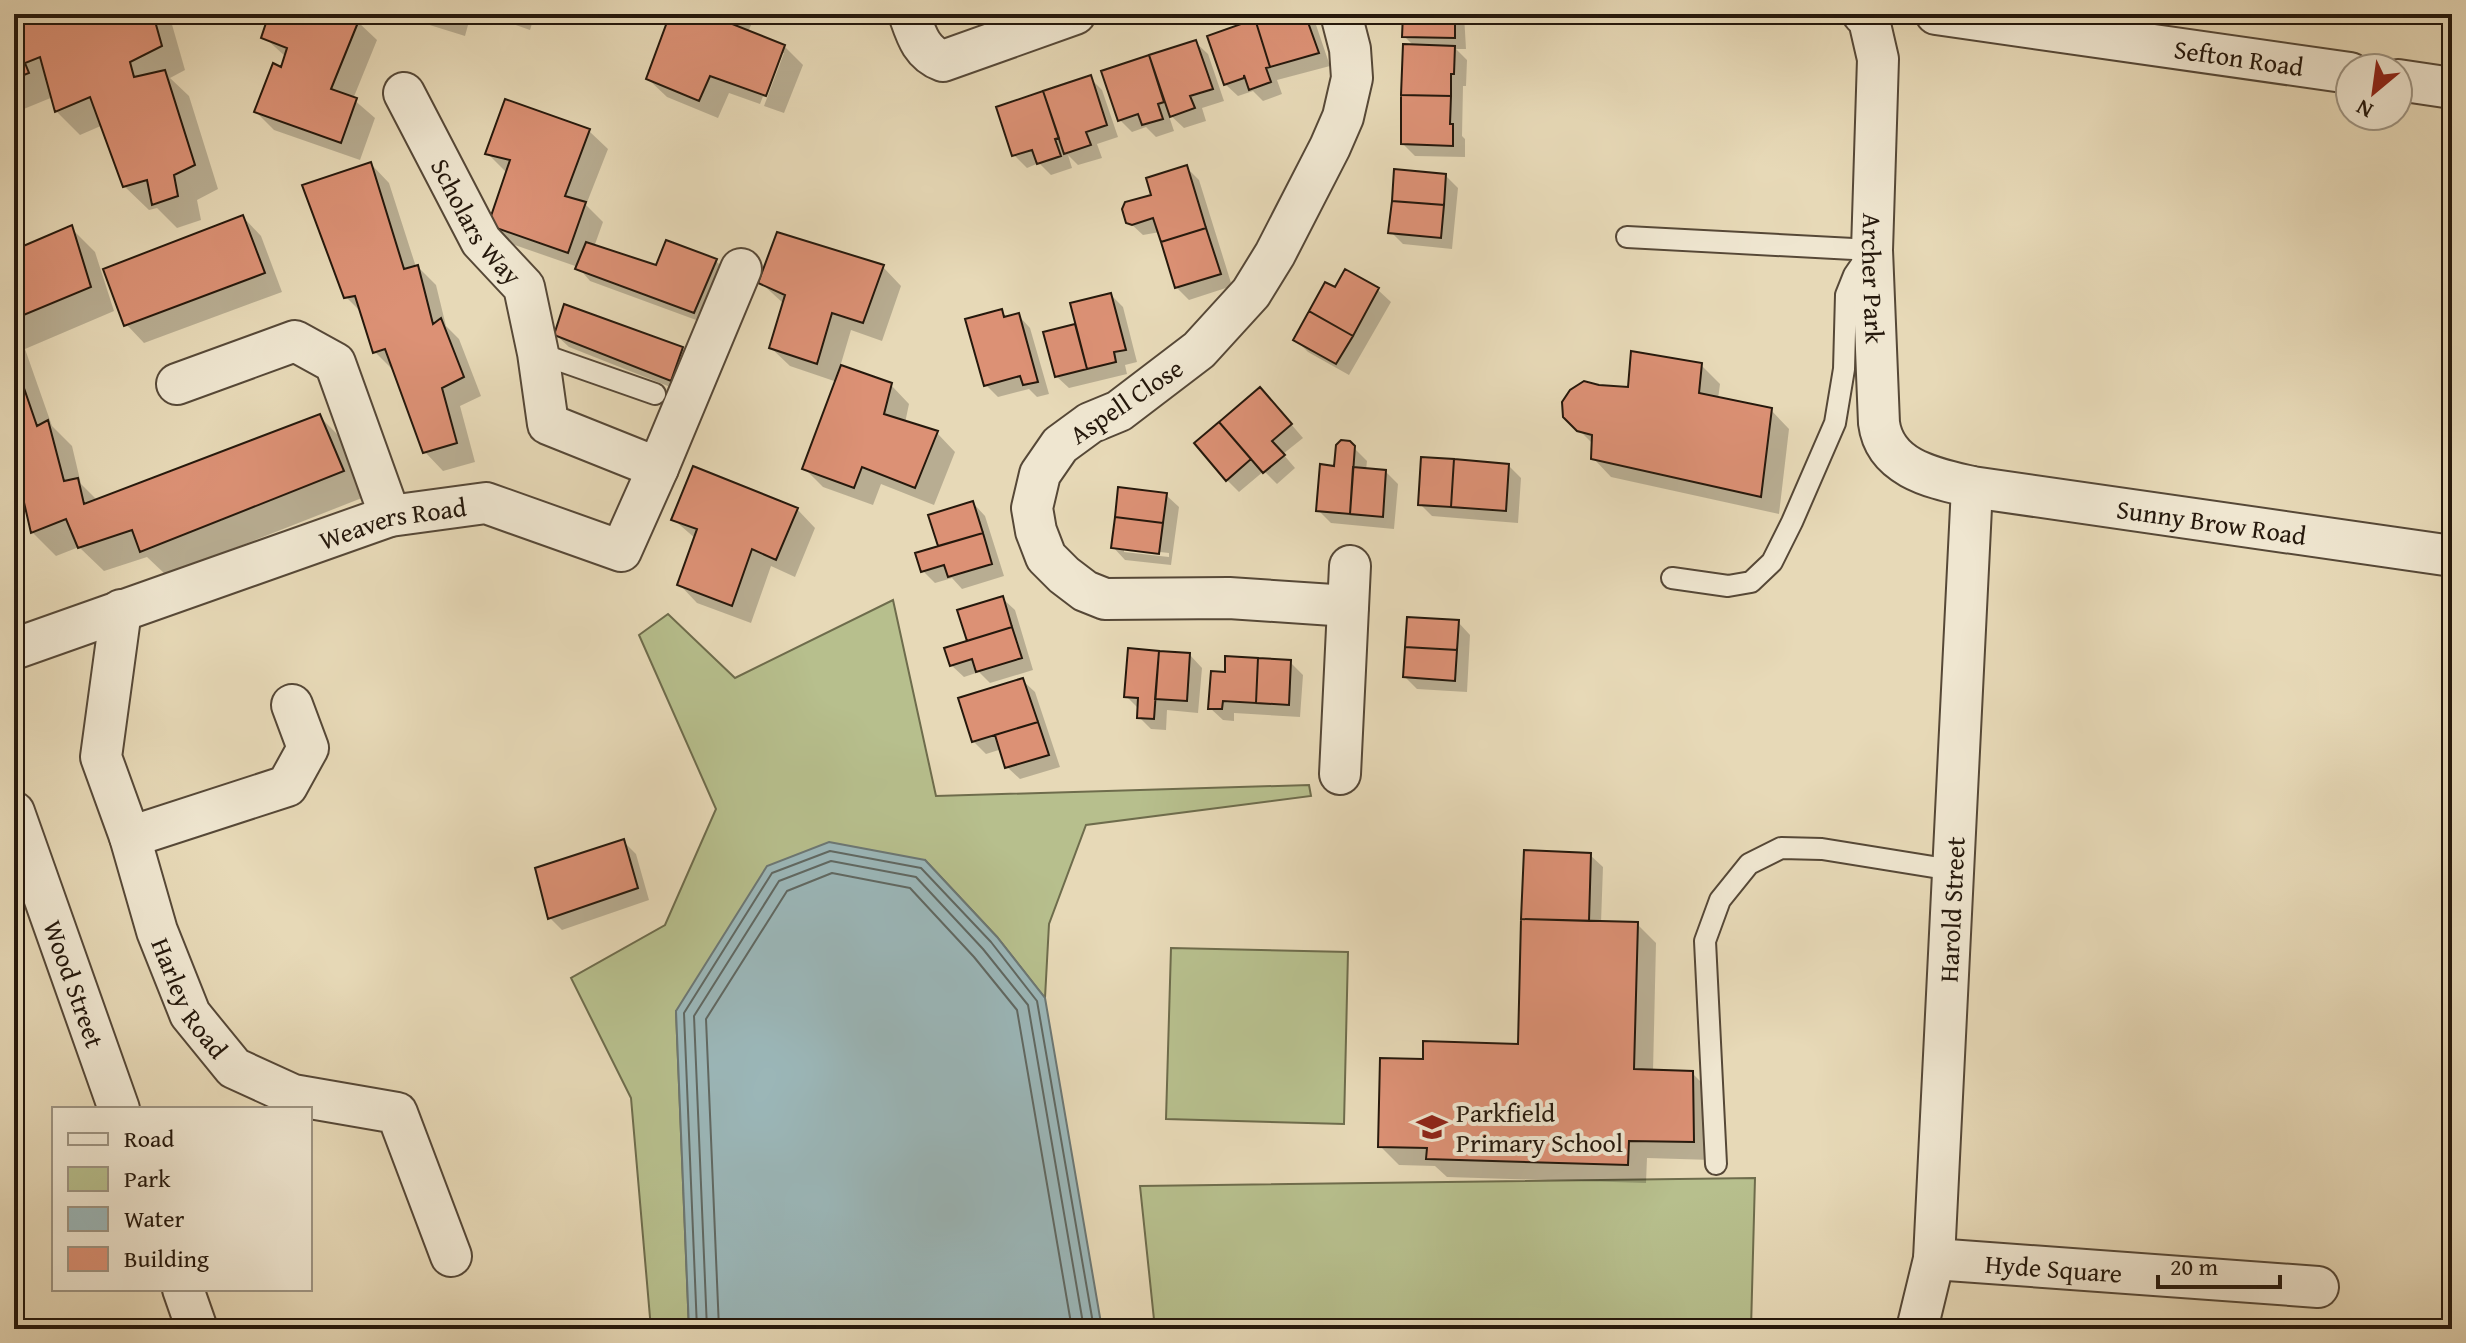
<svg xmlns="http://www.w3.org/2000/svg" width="2466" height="1343" viewBox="0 0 2466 1343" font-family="'Gentium Book Plus',serif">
<rect width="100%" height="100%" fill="#e7d9b7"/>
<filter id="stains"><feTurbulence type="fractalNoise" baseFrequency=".0025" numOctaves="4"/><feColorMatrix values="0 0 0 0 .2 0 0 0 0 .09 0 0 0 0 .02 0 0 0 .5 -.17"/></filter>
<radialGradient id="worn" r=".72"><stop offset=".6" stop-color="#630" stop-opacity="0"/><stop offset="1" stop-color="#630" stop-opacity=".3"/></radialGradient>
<path fill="#b7bf8d" stroke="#6e6c4c" stroke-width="2" d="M893,600L936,796L1309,785L1311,796L1086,825L1049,924L1045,998L997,937L925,860L676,1011L689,1329H651L631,1098L571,978L665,925L716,809L639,635L668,614L735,678Z
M1171,948L1348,952L1344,1124L1166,1119Z
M1755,1178L1751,1329H1155L1140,1186Z"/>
<path fill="#9bb7b9" stroke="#6c7774" stroke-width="2" d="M829,842L925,860L997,937L1045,998L1102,1329H689L676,1011L767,866Z"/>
<path fill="#0003" fill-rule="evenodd" d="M14,14H169L185,70L170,78L189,96L218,189L197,200L201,220L177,228L157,208L149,210L124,186L103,125L80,135L56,111L53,97L14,113Z
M271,14H335L358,22L377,40L353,99L375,118L360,160L274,130L256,112L282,70L286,57L264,37Z
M412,14H471L465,36L420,22Z
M484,14H535L530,30Z
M672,14H756L748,32L784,46L803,65L784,113L764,106L784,53H780L760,104L729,93L718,118L667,97L648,79Z
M1278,14H1309L1314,19L1330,66L1277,80L1282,94L1263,101L1253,91L1238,96L1225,84Z
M1405,14H1464L1466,49H1456L1467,60L1466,86H1463L1462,136L1465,139V157L1415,156L1403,144L1415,47L1404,36Z
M1195,42L1208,54L1224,101L1202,108L1206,121L1184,128L1168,113L1174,131L1156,137L1146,127L1132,132L1120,120L1104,72Z
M1090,78L1102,90L1118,137L1097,144L1102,158L1078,165L1068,155L1072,168L1051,175L1039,163L1027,168L1014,155L998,108Z
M589,131L608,149L586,205L603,222L594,247L657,267L716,261L728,273L707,324L590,281L578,267L509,243L491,225L506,172L488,154Z
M371,164L389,183L416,267H418L436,285L446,326L459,339L481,396L460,406L475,462L443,471L425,452L393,370L375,352L362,313L346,297Z
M1186,167L1199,180L1232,286L1189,300L1176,287L1160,232L1143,235L1130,223L1153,196Z
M1446,176L1458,188L1452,249L1403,244L1391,232Z
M243,217L261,236L282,292L144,343L126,324Z
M71,228L95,252L114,311L25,349L52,426L72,446L81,484L98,501L320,417L344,441L367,496L166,575L147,557L104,571L79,547L56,556L32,532L28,508L19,499L14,486V280L20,278L14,252Z
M883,267L901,286L882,341L851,330L840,367L891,385L909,404L905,423L937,433L955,452L934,505L881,484L873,505L823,487L804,468L837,382L790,366L771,348L784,304L760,282Z
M1346,272L1378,290L1391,302L1349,375L1308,352L1295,339L1336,290Z
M1111,295L1123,307L1137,362L1125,365L1127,374L1069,388L1056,376L1045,333L1078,325Z
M1001,311L1008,318L1018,315L1030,328L1049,394L1037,397L1029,389L998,397L986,385Z
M556,335L682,348L695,361L683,392L569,347Z
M1701,365L1720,384L1718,399L1771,410L1789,429L1779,514L1611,477L1593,458V444L1565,416L1630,389Z
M1272,402L1303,438L1283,454L1295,468L1277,484L1264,471L1239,492L1227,480Z
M1349,443L1367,461L1366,470L1386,472L1398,484L1394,529L1331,523L1319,511Z
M1509,466L1521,478L1518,523L1432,516L1420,504Z
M1166,495L1179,507L1171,565L1125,560L1113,547ZM1124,548L1169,553V557L1124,552Z
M973,503L985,516L1004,576L962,589L952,578L935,583L923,571L940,548L931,516Z
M797,509L815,528L795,577L771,566L751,623L697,603L679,584L696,539L673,519Z
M1002,598L1015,610L1033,670L990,683L979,672L964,677L951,665Z
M1458,622L1470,635L1467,692L1417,689L1405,677Z
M1190,655L1202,668L1198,713L1167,710L1166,730L1151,729L1139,717V709L1126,696Z
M1290,662L1303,675L1300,717L1234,713V721L1223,720L1210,708L1226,674Z
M1022,680L1035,692L1060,767L1020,779L1007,767L1002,749L986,754L973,741Z
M623,841L636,854L649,900L562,930L550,918Z
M1590,855L1603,867L1601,923L1637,924L1656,943L1653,1072L1692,1073L1711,1092L1712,1160L1647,1158L1646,1183L1447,1177L1435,1166L1399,1165L1380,1146L1425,1061L1520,1046Z"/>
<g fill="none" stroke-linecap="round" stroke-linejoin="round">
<path stroke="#606862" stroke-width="2" d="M697,1329L684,1013L772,873L830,851L921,868L991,942L1037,1001L1094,1329
M707,1329L694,1016L779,881L831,861L916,877L983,949L1028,1005L1084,1329
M719,1329L706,1019L787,891L832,873L910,888L974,957L1017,1010L1072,1329"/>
</g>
<path fill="#dc9175" stroke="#25180c" stroke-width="2" d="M14,14H153L162,46L130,62L134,77L165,70L195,165L174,175L178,196L152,205L147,180L123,187L90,97L55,112L40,57L25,63L29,73L14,79Z
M269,14H341L359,20L331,89L357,98L341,143L254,112L273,63L281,67L287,48L261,38Z
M670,14H730L727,22L785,45L766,96L710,76L699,101L646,79Z
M1271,14H1305L1319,53L1270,67L1255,19Z
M1403,14H1452L1455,16V38L1402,37Z
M1255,19L1270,67L1266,68L1271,82L1249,90L1244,75V78L1224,85L1207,36Z
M1196,40L1213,89L1190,96L1195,108L1170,117L1149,55Z
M1403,44L1455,46L1454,74H1451V96L1401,95Z
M1149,55L1164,102L1158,104L1163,119L1142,125L1138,114L1118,121L1101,71Z
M1091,75L1107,125L1086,132L1091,145L1064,154L1043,91Z
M1043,91L1059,138L1055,139L1061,156L1037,164L1032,150L1012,156L996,107Z
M1401,95L1451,96L1450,124H1453V146L1401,144Z
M505,99L590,129L565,196L586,202L568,253L488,225L510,160L485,154Z
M371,162L404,269L418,265L433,324L441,318L464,377L442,388L457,443L423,453L385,349L373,353L355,296L344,298L302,185Z
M1187,165L1206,228L1161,242L1153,218L1132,225L1126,223L1122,209L1125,202L1151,195L1146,178Z
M1394,169L1446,174L1444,205L1392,201Z
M1392,201L1444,205L1441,238L1388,233Z
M243,215L265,273L124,326L103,269Z
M72,225L91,287L14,319V278L18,277L14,265V250Z
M1206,228L1221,274L1175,288L1161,242Z
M777,232L884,265L863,323L832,313L817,364L769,348L785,295L758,283Z
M666,240L717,259L694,313L575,269L586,242L656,265Z
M1345,269L1379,288L1353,336L1309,311L1325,282L1335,287Z
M1111,293L1126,350L1114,352L1116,362L1087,369L1070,303Z
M564,304L683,347L671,381L554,335Z
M1002,309L1004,317L1019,313L1038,382L1023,385L1020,376L984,386L965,319Z
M1309,311L1353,336L1336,364L1293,340Z
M1075,324L1087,369L1055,377L1043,332Z
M1631,351L1702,363L1699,393L1772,408L1761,497L1591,459L1592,435L1577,431L1563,417L1562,402L1570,390L1584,381L1599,385L1628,387Z
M14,359L37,426L48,420L64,481L78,478L84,504L320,414L344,471L140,552L132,530L78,548L66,519L31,533L23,498L17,500L14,492Z
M841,365L892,383L884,414L938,431L915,488L862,467L854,488L802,469Z
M1260,387L1292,424L1272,441L1285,455L1263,473L1219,422Z
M1219,422L1251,459L1226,481L1194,443Z
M1341,440L1350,441L1355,446L1350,514L1316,511L1320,464L1334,466L1336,445Z
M1421,457L1454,459L1451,507L1418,505Z
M1454,459L1509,464L1506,511L1451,507Z
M693,466L798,508L776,560L752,549L732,606L677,585L697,529L671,520Z
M1353,467L1386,470L1383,517L1350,514Z
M1118,487L1167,493L1163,523L1115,517Z
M973,501L983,533L938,546L928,515Z
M1115,517L1163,523L1159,554L1111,548Z
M983,533L992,564L948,577L944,565L921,572L915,553Z
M1003,596L1012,627L967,641L957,610Z
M1407,617L1459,620L1457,650L1405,647Z
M1012,627L1022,658L976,672L972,659L950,666L944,648Z
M1405,647L1457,650L1455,681L1403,677Z
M1128,648L1159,651L1154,719L1137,718L1138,698L1124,697Z
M1159,651L1190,653L1187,701L1155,699Z
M1225,656L1258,658L1256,703L1223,701L1222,709H1208L1211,671L1225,672Z
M1258,658L1291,660L1289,705L1256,703Z
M1023,678L1038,722L972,742L958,698Z
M1038,722L1049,755L1005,768L995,735Z
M624,839L638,888L548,919L535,868Z
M1524,850L1591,853L1589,921L1521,919Z
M1521,919L1638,922L1634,1069L1693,1071L1694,1142L1629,1141L1628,1165L1426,1159L1427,1148L1378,1147L1380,1058L1423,1059V1041L1518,1044Z"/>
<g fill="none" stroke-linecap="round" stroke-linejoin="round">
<g stroke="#564837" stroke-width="24">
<path id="lane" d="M1627,237L1872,250
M538,353L655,394
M1672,578L1728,586L1751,582L1772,562L1792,522L1835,423L1844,369L1846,295L1854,275L1867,256
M1716,1164L1705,941L1720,900L1749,864L1781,848L1822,849L1952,870"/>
</g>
<g stroke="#564837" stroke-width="44">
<g id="street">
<path d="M909,14C916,34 921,53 943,61L1075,14"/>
<path d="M1341,14L1350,49L1352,78L1343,117L1330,147L1275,254L1251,293L1199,350L1119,411L1090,423L1060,445L1040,474L1032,508L1036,531L1046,557L1064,575L1085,591L1105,599L1229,598L1348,606"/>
<path id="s1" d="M1863,14L1869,20L1878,59L1872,250L1879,423C1885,469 1934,478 1972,487L2452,556"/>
<path id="s2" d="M1936,14L2350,73"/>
<path d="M2398,80L2452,88"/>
<path id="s3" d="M404,93L481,241L524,287L538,353L548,424L658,468"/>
<path d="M177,384L295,341L335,363L390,516"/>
<path id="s4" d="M121,610L101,757L130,837L157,931L190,1014L234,1068L293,1095L397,1113L451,1256"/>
<path id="s5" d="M14,649L390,516L486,503L621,551L658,468L741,269"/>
<path d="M1340,774L1350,566"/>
<path id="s6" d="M14,812L119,1109"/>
<path d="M130,837L287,786L308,748L292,705"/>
<path id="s7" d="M1934,1259L2318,1287"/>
<path d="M183,1289L197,1329"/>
<path id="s8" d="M1917,1329L1934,1259L1972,487"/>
</g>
</g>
<use href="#lane" stroke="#efe6d0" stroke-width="20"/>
<use href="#street" stroke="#efe6d0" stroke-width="40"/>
</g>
<defs>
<g id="school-bare" transform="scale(2.4)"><path d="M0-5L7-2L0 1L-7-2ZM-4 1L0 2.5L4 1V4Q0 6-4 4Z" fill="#8f2418" stroke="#efe6d0" stroke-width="2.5" paint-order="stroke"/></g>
</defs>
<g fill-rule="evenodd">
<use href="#school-bare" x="1432" y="1127"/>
</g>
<g text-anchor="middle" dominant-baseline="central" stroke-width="8" stroke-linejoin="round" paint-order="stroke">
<g font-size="26" fill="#25180c" stroke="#efe6d0">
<text stroke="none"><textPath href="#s2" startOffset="306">Sefton Road</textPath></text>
<text stroke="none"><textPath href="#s3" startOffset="148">Scholars Way</textPath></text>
<text stroke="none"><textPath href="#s1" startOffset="268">Archer Park</textPath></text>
<text transform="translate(1126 401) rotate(-34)">Aspell Close</text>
<text stroke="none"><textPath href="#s1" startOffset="776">Sunny Brow Road</textPath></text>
<text stroke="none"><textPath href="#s5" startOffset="400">Weavers Road</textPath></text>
<text stroke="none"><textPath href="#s8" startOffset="422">Harold Street</textPath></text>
<text stroke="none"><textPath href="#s6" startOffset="182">Wood Street</textPath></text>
<text stroke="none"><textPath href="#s4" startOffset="406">Harley Road</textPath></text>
<text stroke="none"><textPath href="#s7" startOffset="120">Hyde Square</textPath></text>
</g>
<g font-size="26" fill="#25180c" stroke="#efe6d0" text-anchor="start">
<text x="1456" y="1112">Parkfield<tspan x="1456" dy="30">Primary School</tspan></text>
</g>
</g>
<rect width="2466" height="1343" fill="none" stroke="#e7d9b7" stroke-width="48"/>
<rect x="16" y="16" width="2434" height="1311" fill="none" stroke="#25180c" stroke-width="4"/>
<rect x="24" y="24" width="2418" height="1295" fill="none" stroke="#25180c" stroke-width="2"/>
<rect x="52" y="1107" width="260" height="184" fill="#efe6d0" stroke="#9e9482" stroke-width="2"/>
<rect x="68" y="1133" width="40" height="12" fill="#efe6d0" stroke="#9e9482" stroke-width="2"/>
<text x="124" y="1147" font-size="24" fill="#25180c">Road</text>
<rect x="68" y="1167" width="40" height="24" fill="#b7bf8d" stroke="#9e9482" stroke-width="2"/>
<text x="124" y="1187" font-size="24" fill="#25180c">Park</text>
<rect x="68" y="1207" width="40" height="24" fill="#9bb7b9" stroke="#9e9482" stroke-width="2"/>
<text x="124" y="1227" font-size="24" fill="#25180c">Water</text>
<rect x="68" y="1247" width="40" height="24" fill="#dc9175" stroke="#9e9482" stroke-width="2"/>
<text x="124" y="1267" font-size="24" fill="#25180c">Building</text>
<g transform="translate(2374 92) rotate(209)"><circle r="38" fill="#efe6d0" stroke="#9e9482" stroke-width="2"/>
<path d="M0-6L14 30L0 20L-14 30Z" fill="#8f2418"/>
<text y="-12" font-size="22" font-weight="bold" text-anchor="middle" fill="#25180c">N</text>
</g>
<path d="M2158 1275v12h122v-12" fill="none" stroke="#25180c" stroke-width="4"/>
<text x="2170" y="1275" font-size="24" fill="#25180c" stroke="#efe6d0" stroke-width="6" paint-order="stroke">20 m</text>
<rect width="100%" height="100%" filter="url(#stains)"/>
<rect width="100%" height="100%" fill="url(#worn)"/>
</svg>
